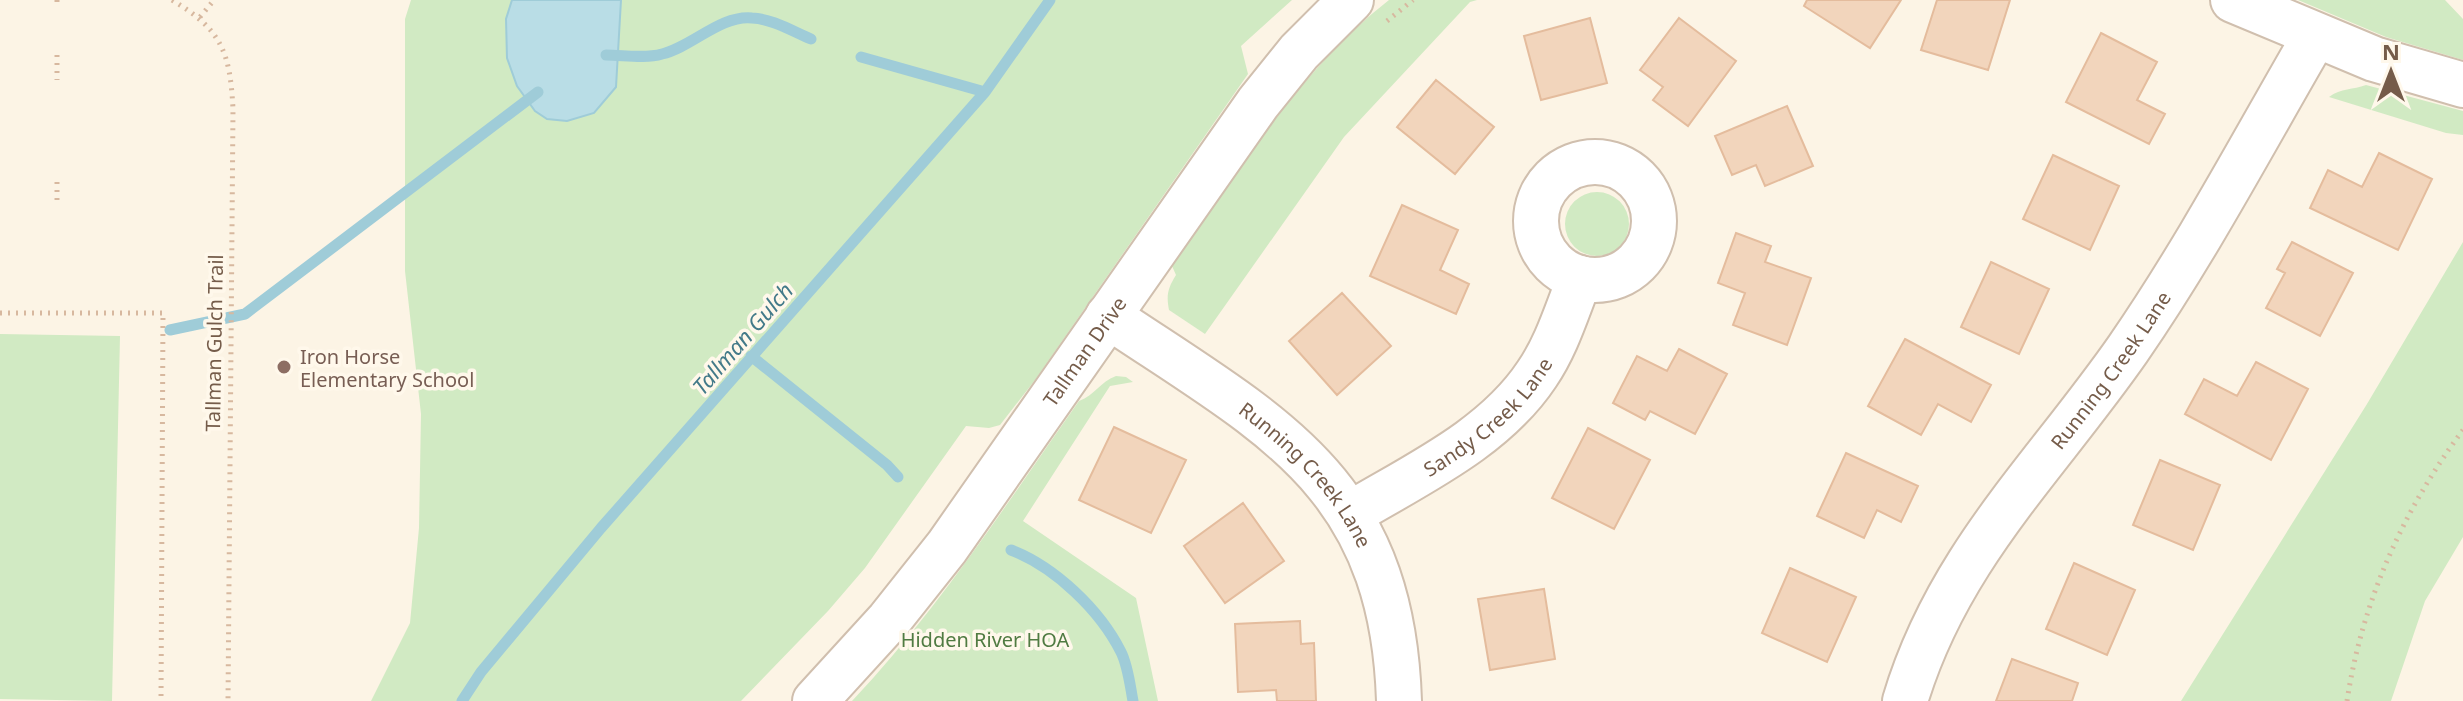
<svg xmlns="http://www.w3.org/2000/svg" width="2463" height="701" viewBox="0 0 2463 701" font-family="'Noto Sans',sans-serif">
<rect width="100%" height="100%" fill="#fcf4e5"/>
<path fill="#d1eac3" d="M411,0H1292L1241,46L1248,74L1035,380L1000,425L989,428L966,426L865,568L828,611L741,701H371L410,623L419,528L421,414L405,271V19Z
M1389,0H1477L1470,2L1344,137L1205,334L1169,310C1166,295 1168,288 1176,275L1172,266C1238,173 1298,71 1389,0Z
M2298,0H2445L2463,19V60L2386,37Z
M2366,85L2463,111V135L2446,133L2329,97C2341,88 2353,90 2366,85Z
M1565 224a32 32 0 1 1 64 0a32 32 0 1 1-64 0Z
M2463,242V537L2425,601L2391,701H2181L2367,404Z
M0,334L120,336L112,701L0,699Z
M1116,376L1126,377L1133,382L1110,386L1023,521L1136,598L1158,701H852C938,610 1007,503 1079,401C1095,395 1100,382 1116,376Z"/>
<path fill="#b9dde6" stroke="#9fccd8" stroke-width="2" d="M512,0H621L616,87L594,113L567,121L547,119L535,111L517,86L507,58L506,19Z"/>
<g fill="none" stroke-linecap="round" stroke-linejoin="round">
<path stroke="#9fccd8" stroke-width="11" d="M606,55C623,55 645,59 662,54C692,47 720,15 752,18C773,19 792,31 811,39
M861,57L985,92
M170,330L245,314L538,92
M751,356L887,465L898,477
M1011,550C1055,567 1100,610 1121,652C1128,666 1130,685 1133,701
M462,701L481,672L601,528L985,92L1050,0"/>
</g>
<path fill="#f2d5bc" stroke="#e4bc9d" stroke-width="2" d="M1807,0H1901L1870,48L1804,6Z
M1937,0H2010L1988,70L1921,50Z
M1590,18L1607,83L1541,100L1524,36Z
M1679,18L1736,61L1688,126L1653,100L1663,87L1640,70Z
M2101,33L2157,62L2137,100L2165,114L2149,144L2066,102Z
M1436,80L1494,127L1455,174L1397,127Z
M1787,106L1813,166L1765,186L1756,165L1732,175L1715,136Z
M2379,153L2432,179L2398,250L2310,208L2328,170L2362,187Z
M2053,155L2119,186L2090,250L2023,219Z
M1402,205L1458,230L1440,270L1469,284L1456,314L1370,276Z
M1736,233L1771,246L1765,262L1811,278L1787,345L1733,325L1745,293L1718,283Z
M2292,242L2353,273L2320,336L2266,308L2285,273L2277,269Z
M1991,262L2049,289L2019,354L1961,327Z
M1342,293L1391,346L1337,395L1289,341Z
M1905,339L1991,385L1971,422L1938,404L1921,435L1868,406Z
M1679,349L1727,374L1695,434L1650,411L1645,420L1613,403L1637,356L1667,371Z
M2256,362L2308,389L2271,460L2185,414L2204,379L2237,396Z
M1114,427L1186,460L1151,533L1079,500Z
M1588,428L1650,460L1614,529L1552,498Z
M1846,453L1918,486L1901,522L1877,510L1864,538L1817,516Z
M2160,460L2220,485L2193,550L2133,525Z
M1243,503L1284,561L1225,603L1184,546Z
M2074,563L2135,590L2107,655L2046,629Z
M1790,568L1856,597L1827,662L1762,633Z
M1544,589L1555,659L1490,670L1478,599Z
M1300,621L1301,644L1314,643L1316,701H1277L1276,690L1238,692L1235,624Z
M2012,659L2078,683L2072,701H1996Z"/>
<g fill="none" stroke-linecap="round" stroke-linejoin="round">
<g stroke="#d0bfae" stroke-width="48">
<g id="minor">
<path d="M2233,0L2374,59L2463,85"/>
<circle cx="1595" cy="221" r="59"/>
<path id="s1" d="M1108,316C1272,426 1392,481 1399,701"/>
<path id="s2" d="M1350,514C1415,475 1494,439 1537,374C1557,345 1567,310 1580,278"/>
<path id="s3" d="M815,701L889,620L947,547L1258,103L1299,52L1351,0"/>
<path id="s4" d="M1905,701C1948,557 2045,468 2128,349C2197,249 2254,141 2315,36"/>
</g>
</g>
<path stroke="#d7b89f" stroke-width="5" stroke-dasharray="2 6" stroke-linecap="butt" d="M57,0V7
M172,0C222,30 230,52 233,109L228,701
M200,17L214,0
M1387,21L1413,0
M57,55V80
M57,182V204
M0,313H163L161,701
M2347,701C2362,602 2403,510 2463,430"/>
<use href="#minor" stroke="#fff" stroke-width="44"/>
</g>
<circle fill="#8d6e63" stroke="#fff8eb" stroke-width="3" cx="284" cy="367" r="8"/>
<g text-anchor="middle" dominant-baseline="central" stroke-width="7" stroke-linejoin="round" paint-order="stroke">
<g font-size="20" fill="#755c4a" stroke="#fff8eb">
<text transform="translate(214 343) rotate(-89)">Tallman Gulch Trail</text>
<text stroke="none"><textPath href="#s3" startOffset="442">Tallman Drive</textPath></text>
<text stroke="none"><textPath href="#s4" startOffset="392">Running Creek Lane</textPath></text>
<text stroke="none"><textPath href="#s2" startOffset="170">Sandy Creek Lane</textPath></text>
<text stroke="none"><textPath href="#s1" startOffset="256">Running Creek Lane</textPath></text>
</g>
<g font-size="20" fill="#785e54" stroke="#fff8eb" text-anchor="start">
<text x="300" y="356">Iron Horse<tspan x="300" dy="23">Elementary School</tspan></text>
</g>
<g font-size="20" fill="#507b42" stroke="#fff8eb">
<text x="985" y="639">Hidden River HOA</text>
</g>
<g font-size="22" font-style="italic" fill="#437a89" stroke="#fff8eb">
<text transform="translate(742 338) rotate(-49)">Tallman Gulch</text>
</g>
</g>
<g transform="translate(2391 72)" stroke="#fff8eb" stroke-width="6" paint-order="stroke">
<path d="M0-6L14 30L0 20L-14 30Z" fill="#755c4a"/>
<text y="-12" font-size="22" font-weight="bold" text-anchor="middle" fill="#755c4a">N</text>
</g>
</svg>
